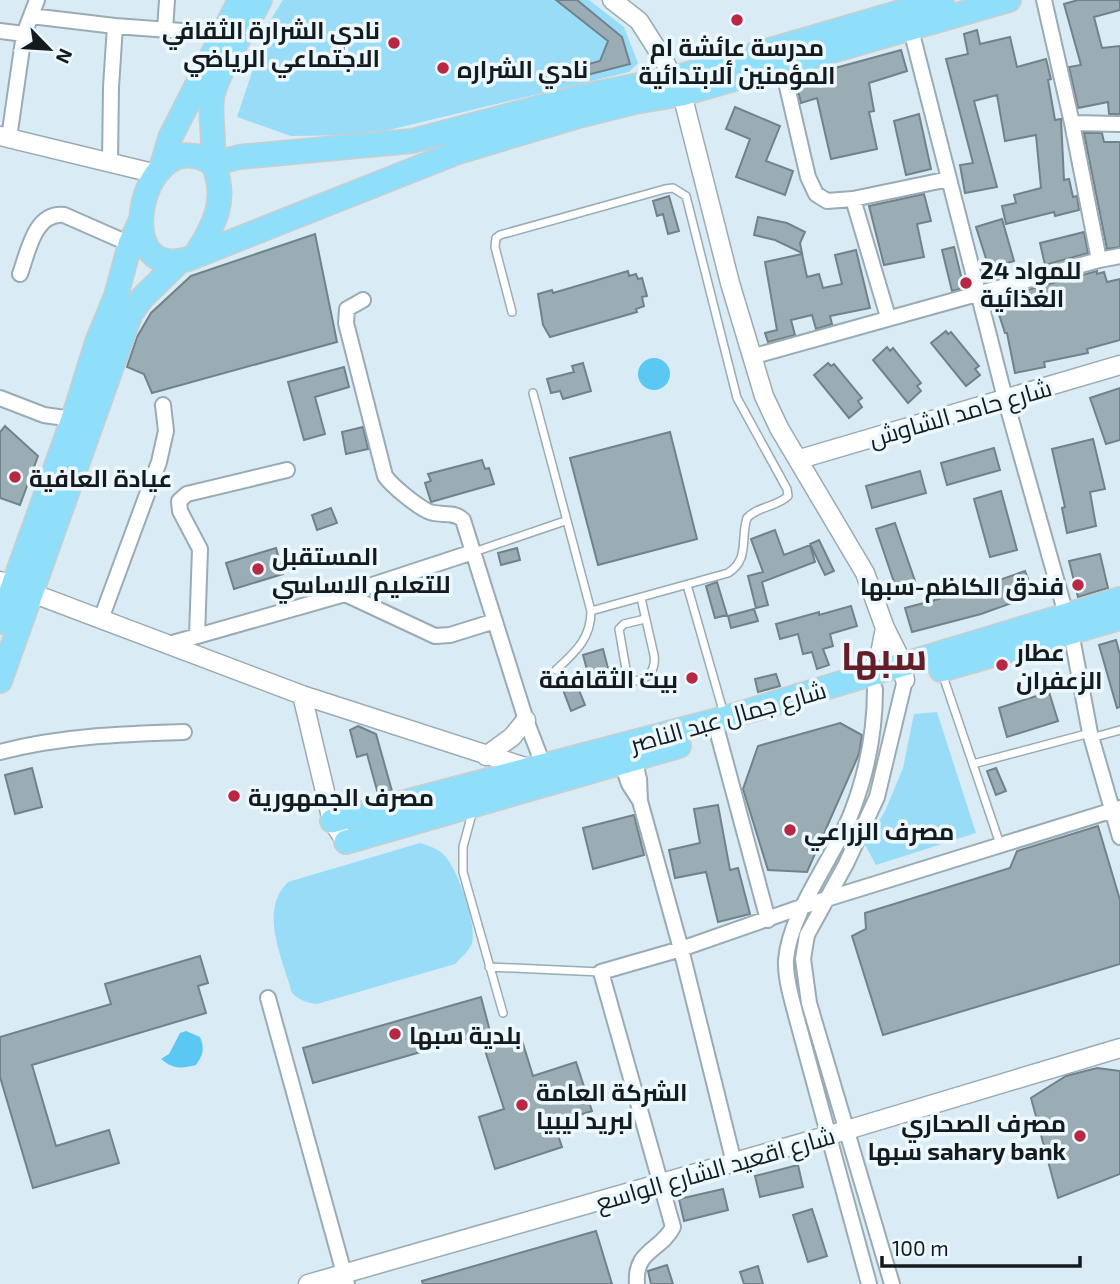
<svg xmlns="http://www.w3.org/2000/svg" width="1120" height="1284" viewBox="0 0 1120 1284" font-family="'Exo 2',Cairo,sans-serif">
<rect width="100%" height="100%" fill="#d9ecf5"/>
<path fill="#99dcf8" d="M283,0H589L624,27L638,63L629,72L368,135L291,136L237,117L268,24Z
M937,712L976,833L876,865L865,845L885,811L903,768L914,714Z
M420,843C429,846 437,848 444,855C458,869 477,924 472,943C470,951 460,958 455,964L317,1004C307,1003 299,1000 292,993C283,959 258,911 288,882Z"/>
<path fill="#5ac8f2" d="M638 374a16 16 0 1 1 32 0a16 16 0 1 1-32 0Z
M186,1031L200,1037C205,1049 203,1055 196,1065C181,1069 173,1069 161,1059L169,1054L180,1033Z"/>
<path fill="#9aacb4" stroke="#71828a" stroke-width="2" d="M556,0H577L622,37L630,64L544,86L537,78L600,61L608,41Z
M1078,0H1120V10L1094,17L1102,48L1120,46V114H1109L1108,102L1078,108L1069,67L1081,65L1064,4Z
M977,30L980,44L1010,37L1017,67L1046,59L1051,79L1048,80L1055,120L1061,119L1064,180L1069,179L1073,197L1077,196L1079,210L1055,216L1054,212L1006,224L1002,206L1016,203L1014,195L1041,188L1036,135L1005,141L997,95L974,101L997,187L965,193L960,165L973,163L946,59L968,54L964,34Z
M901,50L907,71L869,83L874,111L869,112L877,149L831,159L817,98L801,103L795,79Z
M735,107L780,126L766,161L793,171L785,195L736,177L750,139L726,129Z
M919,114L931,169L906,175L894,121Z
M1084,133H1102L1104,142H1120V247L1107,249Z
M924,194L931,221L917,224L924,257L884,265L869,206Z
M669,196L679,231L668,234L663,214L657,216L653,201Z
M758,217L787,223L805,232L800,243L802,253L775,240L754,235Z
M1002,219L1014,261L989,268L976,227Z
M1084,232L1088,253L1045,265L1040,243Z
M315,234L337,342L152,393L144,374L127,367L137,337L151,313L191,276Z
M954,247L964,288L952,291L942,250Z
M856,250L870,308L830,316L832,324L816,329L812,315L791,320L795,335L768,342L765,333L777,330L765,262L802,254L807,277L819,274L823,288L842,284L835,255Z
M628,271L629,276L636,274L638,279L642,278L647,296L642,297L644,306L636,309L637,312L550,337L543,325L538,294L552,290L553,293Z
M1097,271V274L1104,272L1107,282L1120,279V340L1087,349L1088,353L1044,362L1045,367L1015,373L1007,333H1005L994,299Z
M946,331L948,334L951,332L979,366L975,369L980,375L966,386L931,343Z
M887,347L890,351L893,348L921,383L917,386L921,391L908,403L873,360Z
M583,363L591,391L563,399L560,391L551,393L547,379L574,372L572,366Z
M828,363L831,366L834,364L862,398L858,401L862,407L849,418L814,375Z
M344,367L349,387L315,397L325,434L304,440L288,382Z
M1120,388V440L1106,444L1090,398Z
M5,426L38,456L20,505L0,498V432Z
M363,427L368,449L346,454L342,432Z
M670,432L697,539L598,565L570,458Z
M1093,439L1105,489L1090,492L1096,526L1067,533L1062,508L1065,507L1052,449Z
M994,448L1000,470L947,485L941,463Z
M482,460L485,469L489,468L494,484L431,502L425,483L431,481L428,474Z
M920,471L926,493L872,508L866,486Z
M1001,491L1017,550L990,557L974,499Z
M331,508L337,523L317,530L312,515Z
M895,523L915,581L896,588L876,529Z
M775,530L784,555L810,545L815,562L762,582L768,605L756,608L748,576L763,572L751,539Z
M819,540L834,571L825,575L810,544Z
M276,548L283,574L234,589L226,563Z
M517,548L520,560L501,565L498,553Z
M1100,554L1108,588L1078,597L1069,561Z
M1025,571L1034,595L981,614L912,632L905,608L965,592Z
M717,582L727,615L715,618L706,586Z
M851,606L857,626L830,634L833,646L823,649L829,665L817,669L812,652L803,654L798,634L780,639L776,624L819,612V615Z
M754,609L758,621L731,628L728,616Z
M1116,640L1120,655V707L1117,708L1099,645Z
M603,649L611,680L579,690L585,705L571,711L562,687L589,677L583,655Z
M776,674L780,686L758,692L755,679Z
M1049,692L1058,721L1007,737L999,708Z
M840,723L862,735L859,754L807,872L768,870L743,789L758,746Z
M358,726L376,734L392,791L378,794L367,754L357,757L350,730Z
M32,768L42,807L15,814L5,775Z
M996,768L1006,791L996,795L987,771Z
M718,805L730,870L738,868L750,914L718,922L706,872L675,878L669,850L700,843L694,809Z
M634,815L644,855L593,869L583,828Z
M1098,826L1120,900V964L883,1035L852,936L866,929L865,913L1010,868L1017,851Z
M200,956L208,983L198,986L206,1013L32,1065L56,1146L109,1130L119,1163L33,1188L0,1077V1037L111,1004L105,984Z
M481,997L493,1043L520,1034L533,1076L576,1062L592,1111L554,1123L562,1147L495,1169L479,1117L504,1109L480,1035L313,1083L303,1048Z
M1097,1068L1120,1071V1174L1058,1198L1031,1098L1066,1076Z
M798,1165L803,1187L760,1197L755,1176Z
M723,1189L728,1210L684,1221L679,1199Z
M812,1209L827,1256L808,1262L793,1215Z
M596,1231L612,1284H423L422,1281Z
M667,1265L673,1284H651L648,1271Z
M758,1266L763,1284H744L740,1272Z"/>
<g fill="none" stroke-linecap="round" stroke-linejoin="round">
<g stroke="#99abb3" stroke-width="10">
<path id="service" d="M512,312L495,247L496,238L500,235L665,189L673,188L686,196L737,398L787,489L788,496C777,507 758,506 747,518C740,539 750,559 728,573L591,611L533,393
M474,552L565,521
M687,585L724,714
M641,598L654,655C656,669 649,680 634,681L627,675L619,629L624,624L645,619
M556,670C575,652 591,639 591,611
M942,673L1000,844
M1091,738L1120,730
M973,764L1090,733
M473,810L463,847V872L503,1013
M489,967L601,972"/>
</g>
<g stroke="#99abb3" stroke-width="18">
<path id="minor" d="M1044,0L1072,123L1099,260
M31,16L115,26L223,34
M909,22L1005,398L1071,632L1090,733L1120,837
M165,30L167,0
M0,31L24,34
M782,65L808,177L816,194L827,201L853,199L949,179
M1072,123L1120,124
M9,138L24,34L37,0
M110,162L111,87L115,26
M853,199L888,317
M20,274C28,253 34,212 64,215L130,244
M363,300L347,309L346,323L385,476C392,486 419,508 430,512C442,516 454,511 463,520L526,720L544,767
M751,357L1099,260L1120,256
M0,398L44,415L79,420
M345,594L473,552
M101,619L159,462L166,431L163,405
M197,636L200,549L180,511L179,501L187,494L287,470
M169,644L345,594L435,636L450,635L495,621
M718,734L768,920
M0,752C61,736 121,734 184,732
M633,754L639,779L640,801L681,949L734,1163
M620,758L629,784L640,801
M268,998L347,1284
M637,1284C634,1250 661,1251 673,1227L601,972L681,949L804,906L1120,808
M869,1284L795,1012C791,996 785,977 786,960C790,912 833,859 851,814C867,773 875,732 875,689
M892,1284L809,1003L803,959L807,935L846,864L877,797L905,680"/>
</g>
<g stroke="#99abb3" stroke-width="21">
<path id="tertiary" d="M612,0L639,21L662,57L682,94L730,283L764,396L779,428L865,573L885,628L899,656L905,680
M0,136L157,174
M800,459L1120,365
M0,581L302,695L531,769
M868,676L880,654L885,628
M302,695L332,821L346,842
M486,756L512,737L526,720
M308,1284L847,1130L1120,1048"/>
</g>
<g stroke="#cbcdce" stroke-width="26">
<path id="primary" d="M210,162C217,148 209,116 212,98C216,73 248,24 260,0
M213,164L239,157L412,141L579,97L674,78L942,0
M161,169L170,138L240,0
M196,254C215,225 228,198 213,164C143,116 106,284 188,259L458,152L575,117L635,102L682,94L1009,0
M0,622L73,419L97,342L116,296L130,244L140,222
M941,670L1120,618
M0,681L131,313L142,298L179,262
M332,821L725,718L1120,599
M346,842L679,746"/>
</g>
<use href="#service" stroke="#fff" stroke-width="7"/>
<use href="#minor" stroke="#fff" stroke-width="14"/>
<use href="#tertiary" stroke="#fff" stroke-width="18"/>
<use href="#primary" stroke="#8fdffb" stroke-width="23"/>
</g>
<g fill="#b92843" stroke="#ecf8fd" stroke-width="2.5">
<circle cx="737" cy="20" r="7"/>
<circle cx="394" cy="43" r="7"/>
<circle cx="443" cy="68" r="7"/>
<circle cx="966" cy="283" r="7"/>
<circle cx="15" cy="477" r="7"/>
<circle cx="258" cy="569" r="7"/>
<circle cx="1078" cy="585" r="7"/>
<circle cx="1002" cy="665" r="7"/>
<circle cx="692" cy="678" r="7"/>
<circle cx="234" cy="796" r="7"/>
<circle cx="790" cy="830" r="7"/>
<circle cx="395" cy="1034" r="7"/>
<circle cx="522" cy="1105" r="7"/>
<circle cx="1080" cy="1136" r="7"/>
</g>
<g text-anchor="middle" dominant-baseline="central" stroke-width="7" stroke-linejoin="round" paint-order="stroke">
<g font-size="24" font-weight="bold" fill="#141b1e" stroke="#ecf8fd" text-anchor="start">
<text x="380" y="29" text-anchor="end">نادي الشرارة الثقافي<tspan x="380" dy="28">الاجتماعي الرياضي</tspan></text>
<text x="737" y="46" text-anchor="middle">مدرسة عائشة ام<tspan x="737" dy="28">المؤمنين ألابتدائية</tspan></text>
<text x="457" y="68">نادي الشراره</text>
<text x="980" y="269">24 للمواد<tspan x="980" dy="28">الغذائية</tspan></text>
<text x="29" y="477">عيادة العافية</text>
<text x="272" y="555">المستقبل<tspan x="272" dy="28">للتعليم الاساسي</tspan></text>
<text x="1064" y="585" text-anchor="end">فندق الكاظم-سبها</text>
<text x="1016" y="651">عطار<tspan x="1016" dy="28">الزعفران</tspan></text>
<text x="678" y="678" text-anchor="end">بيت الثقاففة</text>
<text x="248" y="796">مصرف الجمهورية</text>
<text x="804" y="830">مصرف الزراعي</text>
<text x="409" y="1034">بلدية سبها</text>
<text x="536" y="1091">الشركة العامة<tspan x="536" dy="28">لبريد ليبيا</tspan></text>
<text x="1066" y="1122" text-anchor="end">مصرف الصحاري<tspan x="1066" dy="28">سبها sahary bank</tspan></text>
</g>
<g font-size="24" fill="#141b1e" stroke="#ecf8fd">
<text transform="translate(960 412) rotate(-16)">شارع حامد الشاوش</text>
<text transform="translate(728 716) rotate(-16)">شارع جمال عبد الناصر</text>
<text transform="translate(715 1168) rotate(-16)">شارع اقعيد الشارع الواسع</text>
</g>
<g font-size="38" font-weight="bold" fill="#641e27" stroke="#ecf8fd">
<text x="884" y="655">سبها</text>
</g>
</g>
<g transform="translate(49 49) rotate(115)" stroke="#ecf8fd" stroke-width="5" paint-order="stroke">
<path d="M0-5L12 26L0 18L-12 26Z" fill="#141b1e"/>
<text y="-10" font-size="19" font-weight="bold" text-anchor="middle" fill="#141b1e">N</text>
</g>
<path d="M882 1256v10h198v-10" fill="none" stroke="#141b1e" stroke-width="3.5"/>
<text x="892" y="1256" font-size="21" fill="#141b1e" stroke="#ecf8fd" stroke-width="5" paint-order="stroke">100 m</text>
</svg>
